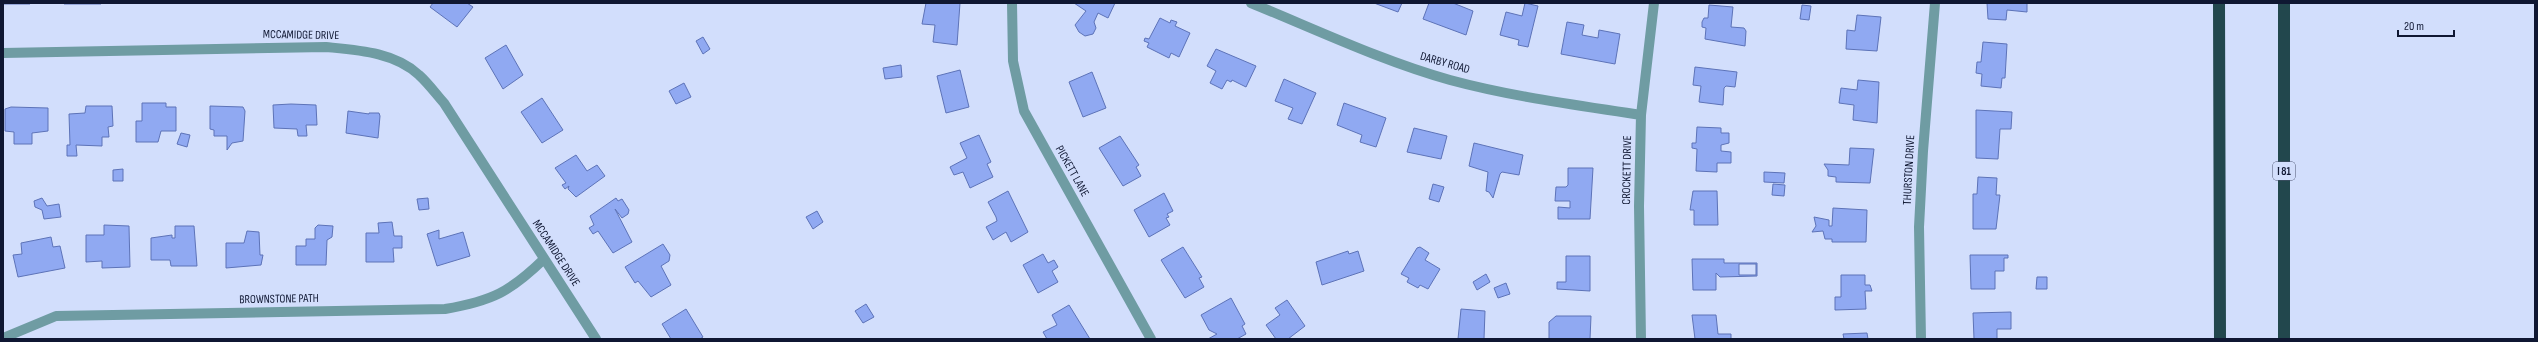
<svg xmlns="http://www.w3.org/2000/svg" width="2538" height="342" viewBox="0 0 2538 342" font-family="'Sofia Sans Condensed',sans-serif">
<rect width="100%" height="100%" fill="#d2defc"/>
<path fill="#90a9f2" stroke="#5d73b8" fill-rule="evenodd" d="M3,3H30V4H3Z
M64,3H101V4H64Z
M433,3H467L473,7L457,27L430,7Z
M926,3H960L957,45L933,42L935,25L922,24Z
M1074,3H1115L1108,18L1098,13L1094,22L1096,28L1093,34L1085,36L1079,32L1075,25L1086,11Z
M1374,3H1402L1398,12Z
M1429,3H1453L1473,11L1466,35L1423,19Z
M1525,3L1538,6L1528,47L1518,45L1519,40L1500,35L1506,12L1522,16Z
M1987,3H2027V12L2007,10L2006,20L1988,19Z
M1709,5L1733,7L1731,27L1744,28L1746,31L1745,46L1705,39L1706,28L1702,27V22L1704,18H1708Z
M1802,5L1811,6L1809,20L1800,19Z
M1857,15L1881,17L1877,51L1846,49L1847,30L1855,31Z
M1160,18L1170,23L1171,20L1177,22L1175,26L1190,33L1179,57L1171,53L1169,58L1147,47L1149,43L1144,41L1145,38L1149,39Z
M1567,22L1584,25L1582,35L1598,38L1599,30L1620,34L1615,64L1561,54Z
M703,37L710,49L703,54L696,41Z
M1983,42L2007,44L2005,78H2002L2001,88L1981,86L1982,74L1976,73L1977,62H1981Z
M506,45L523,75L503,89L485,58Z
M1216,49L1256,66L1246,87L1232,80L1231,82L1227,80L1222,89L1210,83L1216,71L1207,66Z
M901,65L902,77L885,79L883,68Z
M1695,67L1737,72L1735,87L1726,86L1724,88L1723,105L1699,102L1701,86L1693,85Z
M960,70L969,107L946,113L937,76Z
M1092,72L1106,108L1083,117L1069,82Z
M1284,79L1316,93L1302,124L1288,119L1293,108L1275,101Z
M1858,80L1879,82L1877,123L1853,120L1854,105L1839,103L1841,88L1857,90Z
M684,83L691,97L676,104L669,91Z
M542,98L563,130L542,143L521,112Z
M142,103H166V107H176V131H161L158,142H136V121H142Z
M1344,103L1386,118L1376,147L1360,142L1362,135L1337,125Z
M291,104L316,105L317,125H306L307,136H298L297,129L274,128L273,105Z
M86,106H112L113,126L108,127L109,137H102V146L76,145L77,156H67V145H70L69,114L85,113Z
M210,106L243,107L245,111L243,141L232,143L227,150V136H214V130L210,129Z
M11,107L48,108V131L32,133V144H14V132L5,131V109Z
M1976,110L2012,112L2011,129H2000L1998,159L1976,158Z
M348,111L369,114V113H379L380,116L378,138L346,133Z
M1697,127L1721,128V133H1729V143L1721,145V151L1731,152V163H1717V172L1696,171L1697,149L1692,148V143H1696Z
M1414,128L1447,136L1441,159L1407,152Z
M181,133L190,135L187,147L177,144Z
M979,135L991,162L987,164L993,177L970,188L963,172L954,175L950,167L967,158L960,143Z
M1120,136L1139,165L1136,167L1141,176L1123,186L1099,148Z
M1474,143L1523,155L1519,175L1502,172L1500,174L1493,198L1489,192L1486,191L1488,172L1469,166Z
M1850,148L1874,149L1870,183L1836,182V177L1828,176V170L1824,164L1849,165Z
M576,155L587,171L597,165L605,176L576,197L568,189L569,186L565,189L562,185L566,183L555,168Z
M1568,168H1593L1590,219H1558V207L1570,208V201H1555L1556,187H1566L1568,185Z
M123,169V181H113V170Z
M1764,172L1785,173L1784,183L1764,182Z
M1978,177L1997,178L1996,195H2000L1996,229H1973V194H1977Z
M1433,184L1444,187L1439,202L1429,199Z
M1773,184L1785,185L1784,196L1772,195Z
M1008,191L1028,232L1011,242L1006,232L993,240L986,227L997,221L996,217L988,202Z
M1693,191H1717L1718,225H1694V210H1690Z
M1164,193L1173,211L1167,214L1169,217L1166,218L1170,225L1149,237L1134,210Z
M42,198L47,206L59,204L61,217L44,219L42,210L35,207L34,201Z
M428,198L429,209L419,210L417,199Z
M616,198L618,201L622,199L629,210L628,214L622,218L615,209L632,242L613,253L598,231L593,234L589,228L594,225L590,216Z
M1833,208L1867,210L1866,242H1832V239H1825L1823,231L1812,232L1816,226L1814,217L1829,220V226H1832Z
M817,211L823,222L813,229L806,217Z
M392,222L394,236H402V248H393L394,262H366V233H379L378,223Z
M104,225L129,226L130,267L102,268V261L86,262V235H104Z
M318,225L333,226L332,237L327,240L326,265H296V246H306V239H315V228Z
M175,226H194L197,266H171L170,260H151V238L172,235V238H175Z
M439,230V239L463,232L470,256L437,266L427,234Z
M247,231L259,232L260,255H263L261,265L226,268V243H244Z
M51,237L53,247L60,246L65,268L18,277L13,255L22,254L21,243Z
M663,244L670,255L669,261L661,266L671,285L651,297L638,281L635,283L625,267Z
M1183,247L1202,277L1199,278L1204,287L1185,298L1161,260Z
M1420,247L1429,253L1425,260L1440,269L1428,289L1420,285L1418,288L1407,282L1409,278L1401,274L1417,248Z
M1348,251L1349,254L1358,251L1364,271L1322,285L1316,262Z
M1043,254L1048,263L1054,260L1058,267L1052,271L1058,282L1038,293L1023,265Z
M1970,255H2008V258H2004V271H1995V289H1971Z
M1566,256H1590V291L1557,289V282H1566Z
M1692,259H1724V263H1757V276L1720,277L1716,273V290H1693ZM1739,264H1756V275H1739Z
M1486,274L1490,282L1477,290L1473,282Z
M1841,275H1865V285H1870L1872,291H1865L1866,309L1835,310V297H1841Z
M2037,277H2047V289H2036Z
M1506,283L1510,294L1498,298L1494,288Z
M1231,298L1245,324L1242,326L1246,334L1237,339H1208L1217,334L1209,330L1201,315Z
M1287,300L1305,326L1288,339H1276L1266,325L1280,315L1275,308Z
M866,304L874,317L863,323L855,311Z
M1069,305L1090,339H1047L1043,332L1057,325L1052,315Z
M686,309L703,337L700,339H671L662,324Z
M1461,309L1485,311L1484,339H1458Z
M2011,312V329H1997V339H1974L1973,313Z
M1692,315H1716L1718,334H1731V339H1695Z
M1556,316H1591L1590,339H1549V322Z
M1867,333L1868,339H1844L1843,334Z"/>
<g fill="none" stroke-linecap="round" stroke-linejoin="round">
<path stroke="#6f9ca3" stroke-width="10" d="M1012,3L1013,61L1024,111L1151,339
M1251,3C1317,30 1382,61 1450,80C1513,97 1577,105 1641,115
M3,53L326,47C357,50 395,52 419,75C428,83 436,94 444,103L596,339
M3,338L56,316L445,309C492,301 510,292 544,259
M1641,339L1639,206L1641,115L1654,3
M1921,339L1919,227L1923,151L1935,3"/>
<path stroke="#22474d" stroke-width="12" d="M2219,3L2220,339
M2284,3V339"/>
</g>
<g text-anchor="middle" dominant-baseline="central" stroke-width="3" stroke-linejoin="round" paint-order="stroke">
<rect fill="#d2defc" stroke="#4a536f" stroke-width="1" x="2273" y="162" width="22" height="18" rx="3"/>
<g font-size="11" font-weight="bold" fill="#0f1732">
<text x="2284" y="171">I 81</text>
</g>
<g font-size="12" fill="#0f1732" stroke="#d2defc">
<text transform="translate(301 35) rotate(1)">MCCAMIDGE DRIVE</text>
<text transform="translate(1445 63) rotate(16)">DARBY ROAD</text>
<text transform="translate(1627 170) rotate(-89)">CROCKETT DRIVE</text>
<text transform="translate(1909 170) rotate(-87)">THURSTON DRIVE</text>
<text transform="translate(1072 171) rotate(61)">PICKETT LANE</text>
<text transform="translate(556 253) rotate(57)">MCCAMIDGE DRIVE</text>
<text transform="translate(279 299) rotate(-1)">BROWNSTONE PATH</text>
</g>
</g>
<rect width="2538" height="342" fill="none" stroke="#0f1732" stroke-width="8"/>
<path d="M2398 30v6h56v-6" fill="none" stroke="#0f1732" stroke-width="2"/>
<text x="2404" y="30" font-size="12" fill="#0f1732" stroke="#d2defc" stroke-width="3" paint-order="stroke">20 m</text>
</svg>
